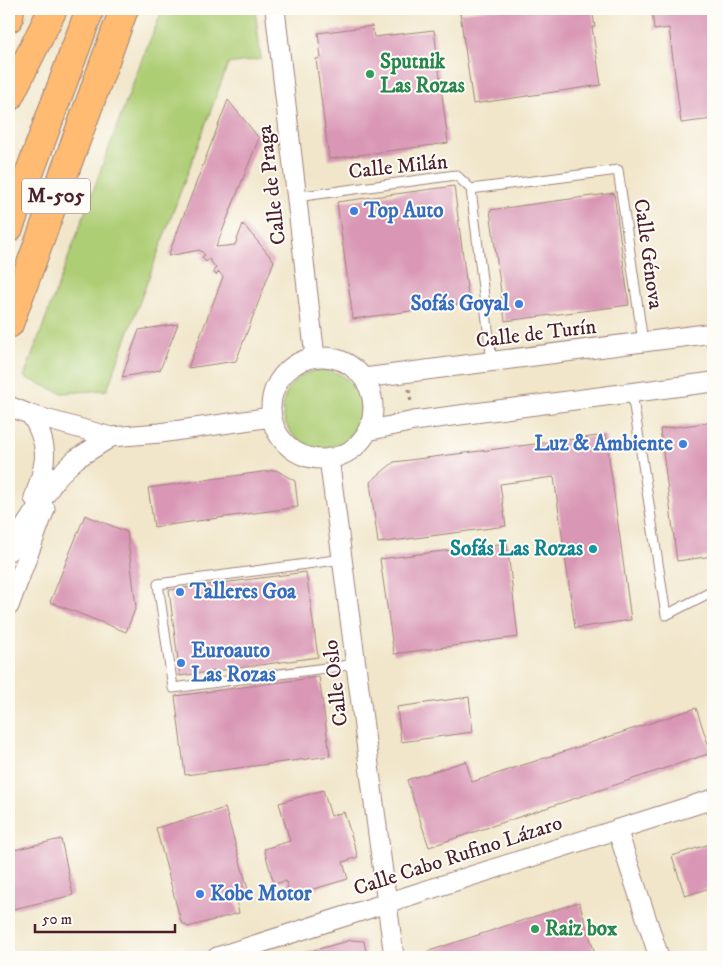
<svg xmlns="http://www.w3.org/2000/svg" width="722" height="966" viewBox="0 0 722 966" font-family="'IM FELL DW Pica',serif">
<rect width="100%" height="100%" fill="#fdfcf7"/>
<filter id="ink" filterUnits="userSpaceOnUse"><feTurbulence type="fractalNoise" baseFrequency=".02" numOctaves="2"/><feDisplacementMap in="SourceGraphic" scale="10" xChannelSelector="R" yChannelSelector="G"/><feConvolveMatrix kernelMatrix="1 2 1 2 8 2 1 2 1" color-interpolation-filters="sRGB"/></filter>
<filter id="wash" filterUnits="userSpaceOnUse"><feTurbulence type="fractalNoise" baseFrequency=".0096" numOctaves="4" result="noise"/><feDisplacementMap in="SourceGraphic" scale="20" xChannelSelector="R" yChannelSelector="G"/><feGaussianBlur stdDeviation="1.12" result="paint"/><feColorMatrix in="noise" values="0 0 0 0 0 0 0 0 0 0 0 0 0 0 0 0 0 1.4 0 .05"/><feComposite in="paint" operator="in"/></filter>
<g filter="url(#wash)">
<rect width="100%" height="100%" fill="#f1e6ca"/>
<path fill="#aece75" stroke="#7c7650" d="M163,9H255L261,59L228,64L107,390L61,393L24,377L142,59Z
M283 409a39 39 0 1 1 78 0a39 39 0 1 1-78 0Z"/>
<g id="blocks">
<path fill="#d997b5" d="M489,9H592L595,27H592L601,85L473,104L460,13Z
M652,9H713V119L681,123L669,28L654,30Z
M372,26L374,37L434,30L448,143L329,159L316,59L321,58L318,33Z
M228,100L259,138L216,247L235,245L243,224L274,261L236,361L188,368L223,277L219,272L216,275L213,271L216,268L209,259L206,262L202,257L205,255L200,250L168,256Z
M454,186L469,303L353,319L337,202Z
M614,193L629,305L505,321L490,210Z
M178,324L160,370L122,377L139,330Z
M713,422V556L677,561L660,429Z
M606,435L631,620L575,628L554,477L500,484L506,526L378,543L370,482L394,462Z
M276,470L295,481L298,507L154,527L148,488Z
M85,515L127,532L136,607L126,632L50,602Z
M507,543L518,637L394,654L380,559Z
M306,572L318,657L180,676L169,590Z
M319,677L330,756L185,775L175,696Z
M469,697L473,732L401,742L397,707Z
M696,708L711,753L429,847L407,780L466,761L472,782Z
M323,790L331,816L344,812L358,857L343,862L348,879L290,896L286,881L274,884L264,849L290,841L279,803Z
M225,808L249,893L235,897L239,913L188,927L181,922L156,828Z
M61,839L73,895L9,910V851Z
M713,843V887L685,896L672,856Z
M579,902L596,957H427L426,952Z
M351,940L364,941L367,957H305L304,953Z"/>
</g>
</g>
<g filter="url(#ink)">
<use href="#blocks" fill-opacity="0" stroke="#9e827a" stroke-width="1"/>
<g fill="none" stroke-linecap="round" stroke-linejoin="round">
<g stroke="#9e827a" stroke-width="11">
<path id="lane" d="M471,189L492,362
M296,197L456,175L471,189L618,170L643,342
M632,393L666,615L713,591
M343,559L158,584L173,688L356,664"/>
</g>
<g stroke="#9e827a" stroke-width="21">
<path id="street" d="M275,9L315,357
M271 408a51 51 0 1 1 102 0a51 51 0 1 1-102 0Z
M364,378L713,333
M9,406L31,415L111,437L160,433L271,417
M31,415C51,447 46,464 34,498
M367,431L414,421L713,382
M329,458L394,957
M9,551L57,477L76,459L111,437
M9,606L45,509
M617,829L659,957
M217,957L713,799"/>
</g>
<g stroke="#9e827a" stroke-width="30">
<path id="highway" d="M9,18L10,9
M9,97L53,9
M9,228L90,9
M9,324L124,9"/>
</g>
<path stroke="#9e827a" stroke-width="3" stroke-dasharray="4 4" stroke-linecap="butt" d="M409,389L411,403"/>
<use href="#lane" stroke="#fff" stroke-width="9"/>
<use href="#street" stroke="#fff" stroke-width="19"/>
<use href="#highway" stroke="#febb71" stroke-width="28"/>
</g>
</g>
<g fill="#2e9e5b" stroke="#fdfcf7" stroke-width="2">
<circle cx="370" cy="74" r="5"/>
<circle cx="535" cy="929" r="5"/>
</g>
<g fill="#3f7fe0" stroke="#fdfcf7" stroke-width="2">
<circle cx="354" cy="211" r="5"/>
<circle cx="519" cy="304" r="5"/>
<circle cx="683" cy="444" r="5"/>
<circle cx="180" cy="592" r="5"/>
<circle cx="181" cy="663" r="5"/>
<circle cx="200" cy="894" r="5"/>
</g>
<circle fill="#0f9aa8" stroke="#fdfcf7" stroke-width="2" cx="593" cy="549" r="5"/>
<g text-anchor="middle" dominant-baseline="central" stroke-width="4" stroke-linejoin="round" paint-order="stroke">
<rect fill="#fdfcf7" stroke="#806168" stroke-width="1" x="22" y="178.5" width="68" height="35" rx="4"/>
<g font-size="20" font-weight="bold" fill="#4a1f2b">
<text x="56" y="196">M-505</text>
</g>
<g font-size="21" font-weight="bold" fill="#27864d" stroke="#fdfcf7" text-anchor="start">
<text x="380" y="62">Sputnik<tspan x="380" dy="24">Las Rozas</tspan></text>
<text x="545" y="929">Raiz box</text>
</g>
<g font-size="21" fill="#4a1f2b" stroke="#fdfcf7">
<text transform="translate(398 167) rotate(-6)">Calle Milán</text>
<text transform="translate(272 185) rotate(-97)">Calle de Praga</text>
<text transform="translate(648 254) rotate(82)">Calle Génova</text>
<text transform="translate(536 334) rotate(-7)">Calle de Turín</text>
<text transform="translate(336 683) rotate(-97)">Calle Oslo</text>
<text transform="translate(458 856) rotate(-18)">Calle Cabo Rufino Lázaro</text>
</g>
<g font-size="21" font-weight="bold" fill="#366cbe" stroke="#fdfcf7" text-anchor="start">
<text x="364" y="211">Top Auto</text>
<text x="509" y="304" text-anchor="end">Sofás Goyal</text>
<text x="673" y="444" text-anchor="end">Luz &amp; Ambiente</text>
<text x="190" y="592">Talleres Goa</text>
<text x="191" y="651">Euroauto<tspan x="191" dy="24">Las Rozas</tspan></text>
<text x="210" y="894">Kobe Motor</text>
</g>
<g font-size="21" font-weight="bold" fill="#0d838f" stroke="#fdfcf7" text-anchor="end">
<text x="583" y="549">Sofás Las Rozas</text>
</g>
</g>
<rect width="722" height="966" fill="none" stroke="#fdfcf7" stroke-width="30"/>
<path d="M35 924v8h140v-8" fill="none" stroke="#4a1f2b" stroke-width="2.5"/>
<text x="42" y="924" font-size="15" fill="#4a1f2b" stroke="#fdfcf7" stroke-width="4" paint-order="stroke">50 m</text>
</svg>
